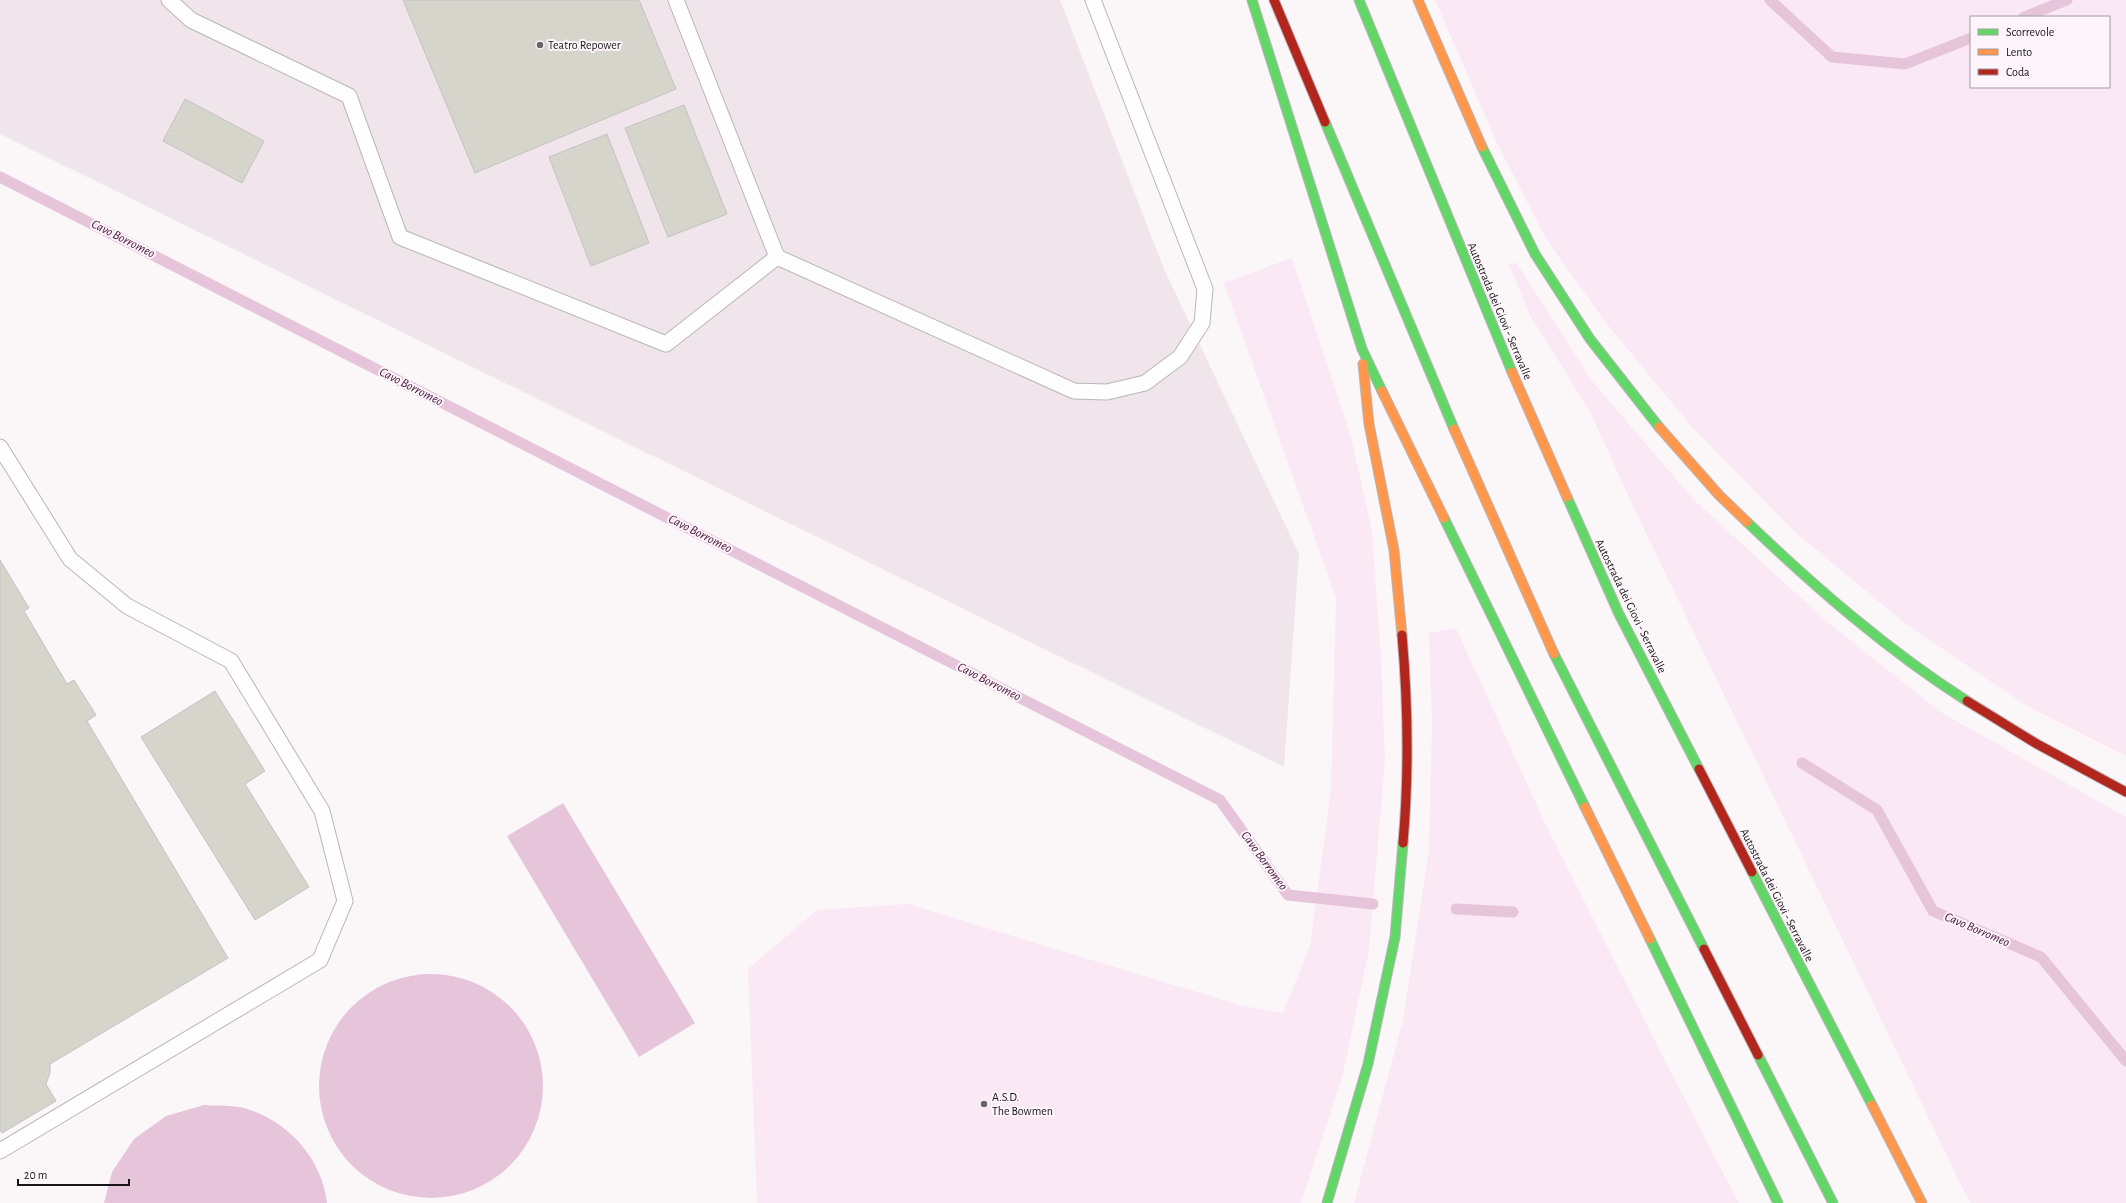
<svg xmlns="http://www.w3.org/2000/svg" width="2126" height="1203" viewBox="0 0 2126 1203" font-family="'Alegreya Sans',sans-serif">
<rect width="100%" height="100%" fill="#fbf7f9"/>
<path fill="#efe5eb" d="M0,0H1060L1164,269L1299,554L1284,767L0,134Z"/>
<path fill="#fae8f4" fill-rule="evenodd" d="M1435,0H2126V756L2027,706L1906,624L1796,533L1692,427L1606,323L1546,239L1498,145ZM1971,17H2109V87H1971Z
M1292,258L1351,437L1372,531L1381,658L1385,760L1369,950L1343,1074L1301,1203H757L748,969L817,910L908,904L1243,1006L1283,1013L1310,946L1331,789L1336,598L1224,283Z
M1516,262L1592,381L1694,500L1825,620L1939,711L2126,817V1203H1971L1965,1193L1640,521L1590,412L1530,315L1509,265Z
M1456,628L1544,821L1665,1061L1739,1203H1354L1403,1020L1429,850L1432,721L1429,633Z"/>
<path fill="#e6c5db" d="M563,803L695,1023L639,1057L507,836Z
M319 1086a112 112 0 1 1 224 0a112 112 0 1 1-224 0Z
M204,1105C217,1106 232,1105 244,1108C287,1120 322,1158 327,1203H104L112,1172L134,1139L166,1116Z"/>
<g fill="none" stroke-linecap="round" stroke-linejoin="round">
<path stroke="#e6c5db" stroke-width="11" d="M1770,0L1832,57L1905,64L1971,38
M2024,17L2067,0
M0,177L1220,800L1288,895L1373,904
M1802,763L1877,810L1933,911L2041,957L2126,1061
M1456,909L1513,912"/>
</g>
<path fill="#d6d5cc" stroke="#c4c2c2" d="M403,0H639L676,89L475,173Z
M185,99L264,141L242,183L163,141Z
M684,105L727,214L668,237L625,128Z
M607,134L649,243L591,266L549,157Z
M0,560L29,608L24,611L67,684L74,680L96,715L87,721L228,958L50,1064V1073L46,1084L56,1101L2,1133L0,1130Z
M215,691L265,771L245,784L309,887L255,920L141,737Z"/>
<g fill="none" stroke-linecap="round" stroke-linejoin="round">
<g stroke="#bab6b8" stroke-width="17">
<path id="lane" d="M169,0L191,20L349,96L400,237L666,344L777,257
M676,0L777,257L1074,391L1107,392L1145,383L1180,357L1202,323L1205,289L1093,0
M0,447L70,559L127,606L231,661L322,811L345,901L320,960L0,1151"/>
</g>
<g stroke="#bab6b8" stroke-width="11">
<path id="fast" d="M1252,0L1362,349L1382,391
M1359,0L1512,372
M1325,122L1454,429
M1482,147L1535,254L1590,339L1659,427
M1567,497L1619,614L1699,769
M1444,518L1585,807
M1747,522C1815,587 1887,650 1967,701
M1554,654L1704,949
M1752,872L1872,1105
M1650,939L1778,1203
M1758,1055L1833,1203
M1327,1203L1368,1064L1395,937L1403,843"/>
</g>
<g stroke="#bab6b8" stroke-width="11">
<path id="slow" d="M1418,0L1482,147
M1363,364L1369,424L1394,550L1402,635
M1512,372L1567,497
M1382,391L1444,518
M1659,427L1719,495L1747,522
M1454,429L1554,654
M1585,807L1650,939
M1872,1105L1922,1203"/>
</g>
<g stroke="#bab6b8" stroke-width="11">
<path id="jam" d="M1274,0L1325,122
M1402,635C1408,704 1409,775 1403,843
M1967,701L2037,744L2126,792
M1699,769L1752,872
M1704,949L1758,1055"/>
</g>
<use href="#lane" stroke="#fefefe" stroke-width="15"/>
<use href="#fast" stroke="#63d668" stroke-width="9"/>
<use href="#slow" stroke="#ff974d" stroke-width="9"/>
<use href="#jam" stroke="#b3261e" stroke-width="9"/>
</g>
<g fill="#686567" stroke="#fdf5fa" stroke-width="1.5">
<circle cx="540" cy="45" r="4"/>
<circle cx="984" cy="1104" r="4"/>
</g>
<g text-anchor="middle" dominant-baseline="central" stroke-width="4" stroke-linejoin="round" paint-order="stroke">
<g font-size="12" fill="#191618" stroke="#fdf5fa" text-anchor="start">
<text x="548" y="45">Teatro Repower</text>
<text x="992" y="1097">A.S.D.<tspan x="992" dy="14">The Bowmen</tspan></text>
</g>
<g font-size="12" fill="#191618" stroke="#fdf5fa">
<text transform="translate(1500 311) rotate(67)">Autostrada dei Giovi - Serravalle</text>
<text transform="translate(1631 606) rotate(64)">Autostrada dei Giovi - Serravalle</text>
<text transform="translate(1777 895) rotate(63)">Autostrada dei Giovi - Serravalle</text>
</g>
<g font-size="13" font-style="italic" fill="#48133b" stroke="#fdf5fa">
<text transform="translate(123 239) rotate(27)">Cavo Borromeo</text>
<text transform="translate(411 387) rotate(27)">Cavo Borromeo</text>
<text transform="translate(700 534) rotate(27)">Cavo Borromeo</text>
<text transform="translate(989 682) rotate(27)">Cavo Borromeo</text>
<text transform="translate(1264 861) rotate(54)">Cavo Borromeo</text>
<text transform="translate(1977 930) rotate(23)">Cavo Borromeo</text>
</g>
</g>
<rect x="1970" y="16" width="140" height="72" fill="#fdf5fa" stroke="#a29ca0"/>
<rect x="1978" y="29" width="20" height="6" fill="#63d668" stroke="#a29ca0"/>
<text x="2006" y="36" font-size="12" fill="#191618">Scorrevole</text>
<rect x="1978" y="49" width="20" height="6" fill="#ff974d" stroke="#a29ca0"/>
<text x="2006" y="56" font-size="12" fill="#191618">Lento</text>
<rect x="1978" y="69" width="20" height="6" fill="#b3261e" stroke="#a29ca0"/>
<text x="2006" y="76" font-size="12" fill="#191618">Coda</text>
<path d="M18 1179v6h111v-6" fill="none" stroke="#191618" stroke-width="2"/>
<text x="24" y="1179" font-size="12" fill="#191618" stroke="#fdf5fa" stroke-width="3" paint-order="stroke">20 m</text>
</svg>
